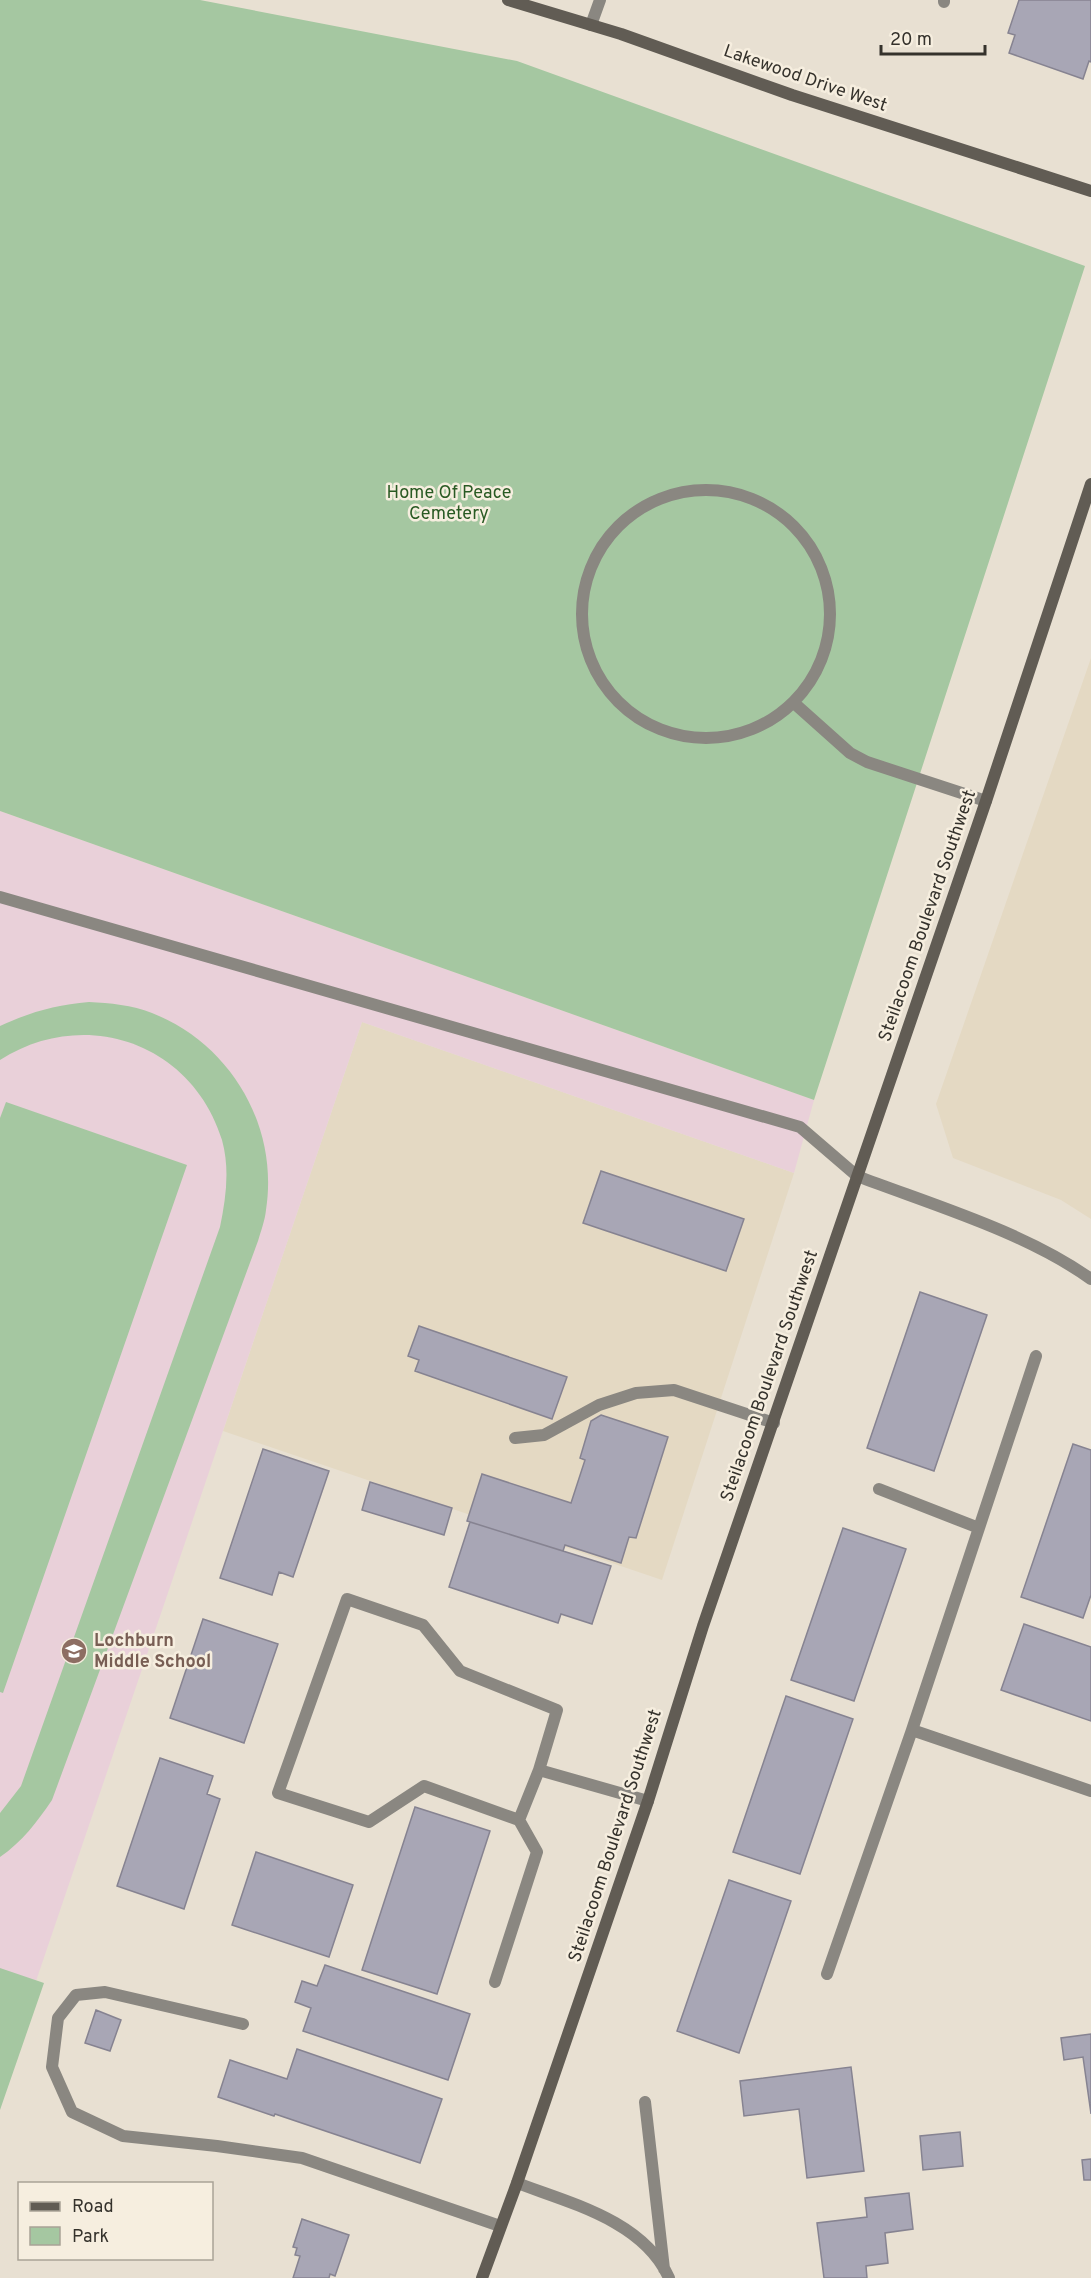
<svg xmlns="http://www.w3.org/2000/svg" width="1091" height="2278" viewBox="0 0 1091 2278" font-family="Overpass,sans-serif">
<rect width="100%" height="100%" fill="#e8e0d2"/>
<path fill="#e4d9c3" d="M1091,658V1219L1061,1200L953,1158L936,1104Z
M362,1022L794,1173L662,1580L223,1431Z"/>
<path fill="#e9d0d9" d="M0,811L814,1100L794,1173L362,1022L0,2087Z"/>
<path fill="#a5c7a1" d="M0,0H200L517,61L1085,266L814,1100L0,811Z
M89,1002C110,1003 132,1005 152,1013C231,1044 279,1126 266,1210C265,1220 261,1231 258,1241L52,1800C37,1822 22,1842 0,1857V1813L21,1786L220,1227C226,1198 230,1169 222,1140C192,1043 85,1006 0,1060V1026C30,1012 56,1005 89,1002Z
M6,1102L187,1165L3,1693L0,1692V1118Z
M0,1968L44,1983L0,2110Z"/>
<path fill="#a8a6b5" stroke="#868391" stroke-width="1.5" d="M1019,0H1091V62L1089,61L1083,79L1009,53L1015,35L1008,33Z
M601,1171L744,1219L726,1271L583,1223Z
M920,1292L987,1315L934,1471L867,1448Z
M419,1326L567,1377L552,1419L415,1371L419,1360L408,1356Z
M601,1415L668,1437L636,1538L629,1537L621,1563L565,1545L563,1551L467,1521L482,1474L571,1503L585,1460L580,1458L591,1421Z
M1073,1444L1091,1450V1595L1083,1618L1021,1597Z
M263,1449L329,1471L293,1577L279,1572L272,1595L220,1578Z
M370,1482L452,1508L444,1535L362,1510Z
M470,1522L611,1566L592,1624L561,1614L558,1623L449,1587Z
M843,1528L906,1549L854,1701L791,1680Z
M203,1619L278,1644L244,1743L170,1718Z
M1024,1624L1091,1647V1721L1001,1690Z
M786,1696L853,1719L800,1874L733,1852Z
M160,1758L213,1776L207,1794L220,1799L184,1909L117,1886Z
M415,1807L490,1831L437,1994L362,1970Z
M256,1852L353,1885L329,1957L232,1925Z
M729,1880L791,1901L739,2053L677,2031Z
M325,1965L470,2014L448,2080L303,2031L311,2008L295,2002L302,1981L317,1986Z
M96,2010L121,2020L110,2051L85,2043Z
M1091,2034V2114L1083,2057L1064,2060L1061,2038Z
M297,2049L442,2099L420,2163L275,2114L274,2116L218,2097L230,2060L287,2079Z
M851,2067L864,2171L807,2178L799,2109L744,2116L740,2081Z
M960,2132L963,2166L923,2170L920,2136Z
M1091,2159V2180H1084L1082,2160Z
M909,2193L913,2229L885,2233L888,2263L866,2266L867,2278H824L817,2223L867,2217L865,2198Z
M302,2219L349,2235L335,2276L330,2274L329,2278H293L300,2256L295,2255L297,2248L293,2247Z"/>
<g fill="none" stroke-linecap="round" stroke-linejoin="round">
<path stroke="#8a8781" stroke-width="12" d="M582 614a124 124 0 1 1 248 0a124 124 0 1 1-248 0Z
M794,703L850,753L867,762L986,801
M0,897L800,1127L857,1176
M1036,1356L912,1730L1091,1791
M515,1438L544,1435L599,1405L636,1393L674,1390L774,1423
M879,1489L979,1528
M539,1770L557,1710L460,1671L423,1625L347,1599L278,1793L369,1822L424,1786L519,1820L539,1770L648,1801
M827,1974L912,1730
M495,1982L537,1852L519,1820
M243,2024L105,1992L76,1995L58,2018L52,2067L72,2112L123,2136L217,2146L302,2158L500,2226"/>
<path stroke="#8a8781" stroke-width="12" d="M944,2V0
M591,25L600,0
M645,2102L664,2269
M517,2183C570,2203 644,2221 669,2278"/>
<path stroke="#8a8781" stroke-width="12" d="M857,1176C933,1205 1025,1232 1091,1279"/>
<path stroke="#615c54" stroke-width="12" d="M508,0L621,34L792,95L1091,191
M482,2278L517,2183L648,1801L703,1626L986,801L1091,484"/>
</g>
<defs>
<g id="school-disc" transform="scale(1.35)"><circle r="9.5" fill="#8d6e63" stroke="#f6eedf"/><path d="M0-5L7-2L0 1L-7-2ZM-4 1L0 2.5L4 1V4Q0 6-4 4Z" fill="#fff"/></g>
</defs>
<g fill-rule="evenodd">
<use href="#school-disc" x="74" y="1651"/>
</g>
<g text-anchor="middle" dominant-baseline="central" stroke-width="5" stroke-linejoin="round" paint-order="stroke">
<g font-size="18" fill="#35322c" stroke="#f6eedf">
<text transform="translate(805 79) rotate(19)">Lakewood Drive West</text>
<text transform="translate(928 916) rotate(-71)">Steilacoom Boulevard Southwest</text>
<text transform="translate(770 1376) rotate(-71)">Steilacoom Boulevard Southwest</text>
<text transform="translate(616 1836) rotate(-72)">Steilacoom Boulevard Southwest</text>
</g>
<g font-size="18" fill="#295a23" stroke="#f6eedf">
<text x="449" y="493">Home Of Peace<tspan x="449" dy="21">Cemetery</tspan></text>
</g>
<g font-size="18" font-weight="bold" fill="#785e54" stroke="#f6eedf" text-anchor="start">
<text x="94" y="1641">Lochburn<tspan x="94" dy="21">Middle School</tspan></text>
</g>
</g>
<rect x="18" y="2182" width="195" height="78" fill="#f6eedf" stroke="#a9a397" stroke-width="1.5"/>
<rect x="30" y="2202" width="30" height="9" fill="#615c54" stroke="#a9a397" stroke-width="1.5"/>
<text x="72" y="2212" font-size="18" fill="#35322c">Road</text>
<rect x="30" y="2227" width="30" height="18" fill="#a5c7a1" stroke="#a9a397" stroke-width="1.5"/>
<text x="72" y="2242" font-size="18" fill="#35322c">Park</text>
<path d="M881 45v9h104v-9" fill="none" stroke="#35322c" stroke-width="3"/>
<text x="890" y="45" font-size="18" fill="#35322c" stroke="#f6eedf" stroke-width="4.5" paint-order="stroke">20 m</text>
</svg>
